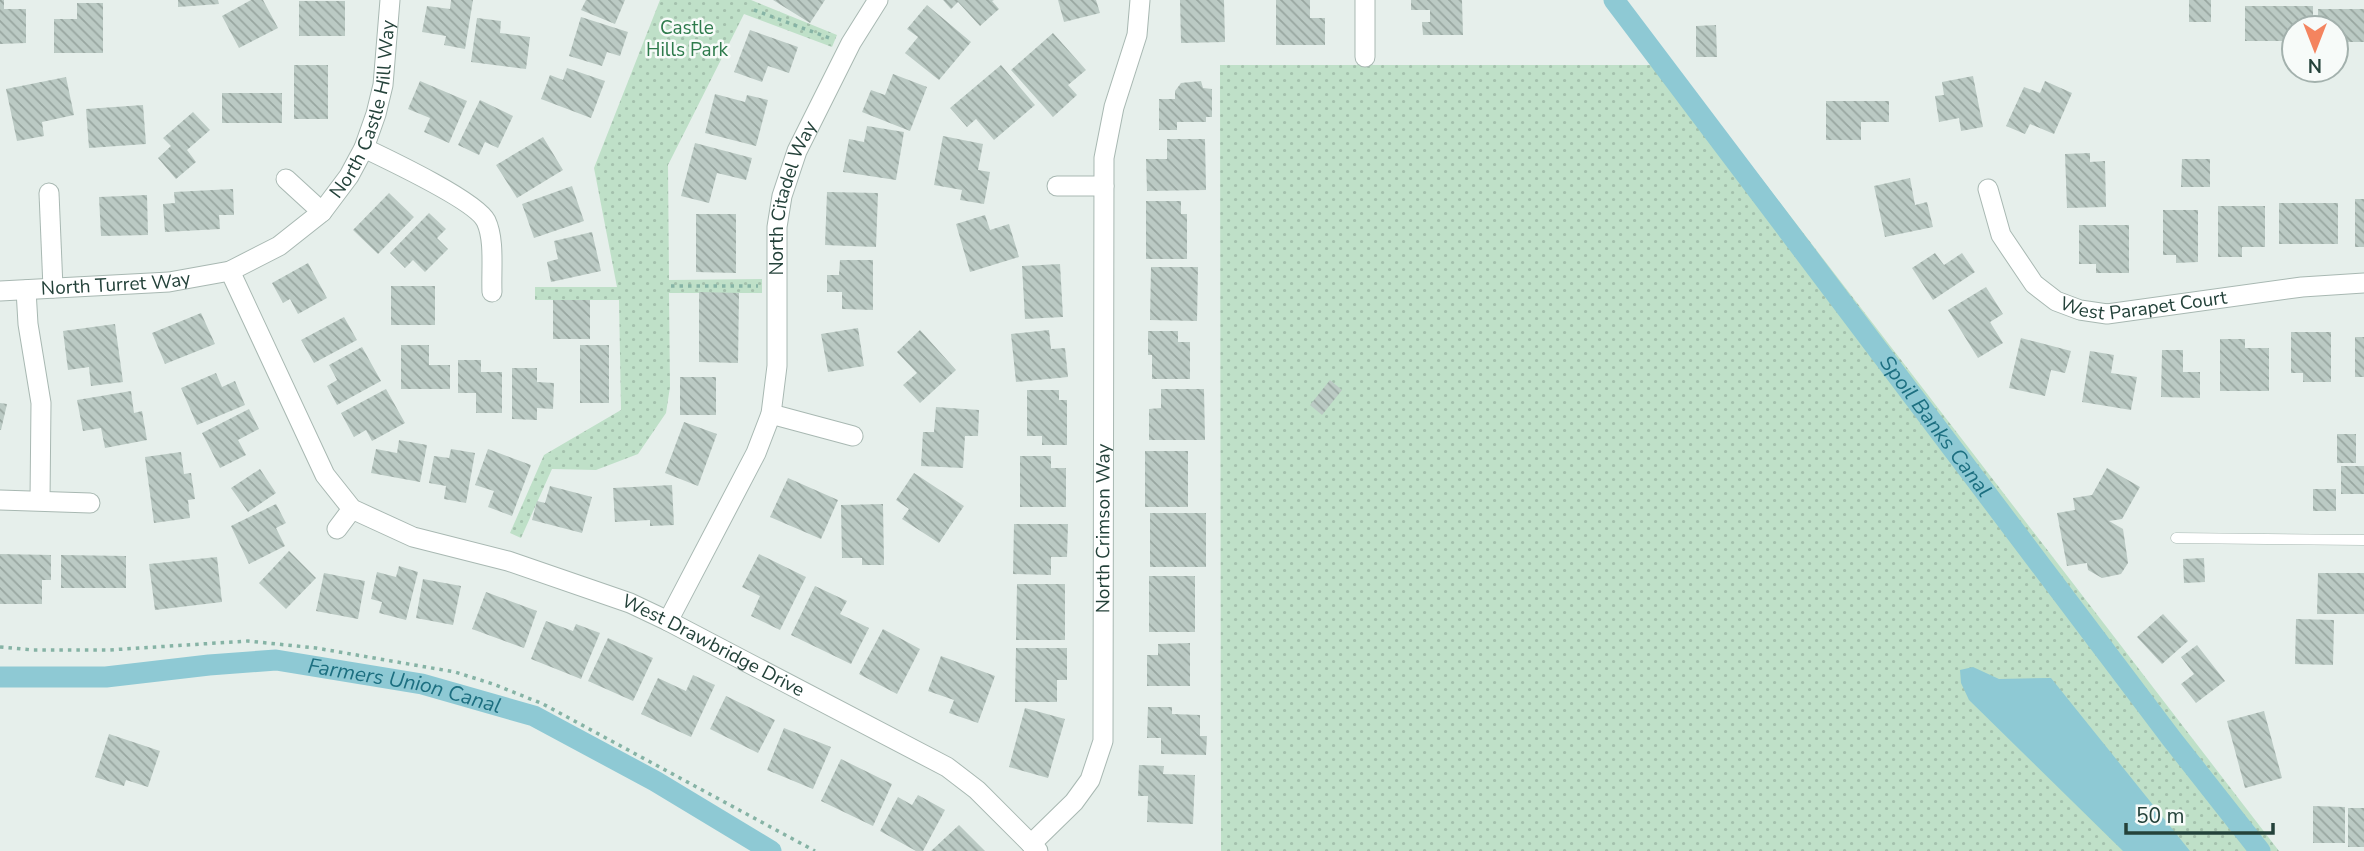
<svg xmlns="http://www.w3.org/2000/svg" width="2364" height="851" viewBox="0 0 2364 851" font-family="'Nunito Sans',sans-serif">
<defs>
<pattern id="green-dots" width="8" height="8" patternUnits="userSpaceOnUse" patternTransform="scale(1.75)"><rect width="8" height="8" fill="#bfe0c8"/><path d="M2 2h.1M6 6h.1" fill="none" stroke="#a4c1ad" stroke-width="1.8" stroke-linecap="round"/></pattern>
<pattern id="building-back-hatch" width="6" height="6" patternUnits="userSpaceOnUse" patternTransform="scale(1.75)"><rect width="6" height="6" fill="#bbcac4"/><path d="M-1 5l2 2M0 0l6 6M5-1l2 2" fill="none" stroke="#98a6a0"/></pattern>
</defs>
<rect width="100%" height="100%" fill="#e6efeb"/>
<path fill="url(#green-dots)" d="M660,0H751L837,35L832,47L744,14L668,165L669,280L762,279V293H669L670,387L666,413L638,454L596,470L552,469L521,538L510,533L544,455L621,410L619,300H535V287H617L594,168Z
M1220,65H1674L2279,851H1221Z"/>
<path fill="#8ec9d4" d="M1973,667L1999,679L2051,678L2190,851H2123L1969,700L1961,683L1960,670Z"/>
<g fill="none" stroke-linecap="round" stroke-linejoin="round">
<g stroke="#8ec9d4" stroke-width="21">
<path id="s1" d="M1614,0L2171,738L2260,851"/>
<path id="s2" d="M0,677H106L209,665L276,660L422,684L534,716L655,781L771,851"/>
</g>
</g>
<path fill="url(#building-back-hatch)" d="M0,0H4V9H26V43L0,44Z
M178,0H218L219,4L178,7Z
M251,0H263L278,28L239,48L222,16Z
M451,0H473L465,49L444,45L446,36L422,32L427,6L450,9Z
M586,0H625L615,24L581,10Z
M773,0H825L810,23Z
M943,0H994L992,1L999,9L980,26L958,2L951,9Z
M1058,0H1096L1100,13L1064,22Z
M1180,0H1224L1225,42L1181,43Z
M1276,0H1310V18H1325V45H1276Z
M1411,0H1462L1463,35H1423L1422,22H1430V10H1411Z
M2189,0H2211V22H2189Z
M299,1H345V36H299Z
M77,3H103V53H54V19H77Z
M927,5L971,42L939,80L905,53L918,37L907,29Z
M2245,6H2313V28H2294V41H2245Z
M2318,9H2364V42H2336V28H2318Z
M581,17L628,32L620,56L607,52L602,66L569,56Z
M477,18L501,21L500,33L530,37L526,69L471,62Z
M1716,25L1717,57H1696V26Z
M750,30L798,47L789,73L768,66L762,82L734,72Z
M1053,33L1086,70L1068,85L1077,95L1053,117L1011,70Z
M294,65H328V119H294Z
M1001,65L1035,105L994,140L976,119L967,127L950,108Z
M567,68L605,81L591,118L541,99L550,75L563,80Z
M893,74L927,87L910,131L862,112L871,90L885,95Z
M1973,76L1983,127L1961,131L1959,118L1939,122L1935,96L1944,95L1942,82Z
M66,77L74,115L42,122L44,136L17,141L6,89Z
M420,81L467,101L449,143L424,132L430,118L408,109Z
M1201,81L1203,88L1212,89V117H1206V122H1177V130H1159V99H1175V91L1181,83Z
M2045,81L2072,93L2054,134L2030,124L2025,134L2006,126L2024,87L2040,93Z
M222,93H282V123H222Z
M715,94L745,102L747,95L768,100L756,146L705,133Z
M480,100L513,116L498,148L485,142L479,155L458,145Z
M1826,101H1889V122H1861V140H1826Z
M143,105L146,144L89,148L86,109Z
M193,112L210,130L187,150L196,162L176,179L158,158L171,146L163,138Z
M867,126L904,132L896,180L843,172L849,139L864,142Z
M943,136L983,144L978,170L990,172L984,204L960,200L962,190L934,185Z
M543,137L563,170L517,198L496,165Z
M1167,139H1205L1206,190L1147,191L1146,159H1167Z
M695,143L752,158L746,180L717,173L709,203L681,196Z
M2090,153V162L2105,161L2106,207L2067,208L2065,154Z
M2182,159H2210V187H2181Z
M1910,178L1915,205L1927,202L1933,227L1885,237L1874,186Z
M572,186L584,221L534,238L522,204Z
M233,189L234,215H219L220,229L165,232L163,204L175,203L174,192Z
M827,192L878,193L876,247L825,245Z
M389,193L414,217L378,254L353,230Z
M147,195L148,235L101,236L99,197Z
M2355,199H2364V247H2355Z
M1146,201H1181V214H1187V259H1146Z
M2279,203H2338V244H2279Z
M2218,206H2265V247H2242V257H2218Z
M2163,210H2198V262L2176,263V255H2163Z
M429,213L446,229L437,238L448,249L425,272L413,260L405,268L390,253Z
M696,214H736V273L696,272Z
M985,215L990,230L1009,224L1019,257L970,272L956,224Z
M2079,225H2129V273H2096V264H2079Z
M592,232L601,271L551,282L547,262L558,259L554,241Z
M1935,253L1944,265L1962,253L1975,272L1933,300L1912,268Z
M840,260H873V310L842,309V292H827V275H839Z
M308,263L327,298L298,314L290,299L283,303L272,283Z
M1060,264L1063,317L1025,319L1022,266Z
M1151,267H1198L1197,321L1150,320Z
M391,286H435V325H391Z
M1986,287L2003,314L1990,322L2003,343L1978,358L1948,310Z
M699,292L739,293L738,363L699,362Z
M553,300H590V339H553Z
M201,313L215,344L165,364L152,333Z
M344,317L357,340L314,363L301,340Z
M115,324L123,382L91,386L89,367L68,370L63,331Z
M858,328L864,366L828,372L821,334Z
M920,330L956,370L920,403L903,385L917,373L897,352Z
M1049,330L1051,349L1065,348L1068,377L1016,382L1011,334Z
M1148,331H1178V342H1190V379H1152V355H1148Z
M2291,332H2331V382H2303V373H2291Z
M2355,337H2364V377H2355Z
M2021,338L2071,351L2065,373L2051,370L2045,396L2009,388Z
M2220,339H2245V348H2269V391H2220Z
M401,345H429V365H450V389H401Z
M580,345H609V403H580Z
M362,347L381,381L337,405L327,386L337,380L329,365Z
M2162,350H2183V372H2200V398L2161,397Z
M2090,351L2114,355L2111,373L2137,377L2131,410L2082,402Z
M458,360H481V372H502V413H476V393H458Z
M512,368H537V382L554,383L553,409L537,408V420L512,419Z
M216,373L222,387L235,381L245,405L197,425L181,388Z
M680,377H716V415H680Z
M1330,380L1342,390L1322,415L1310,405Z
M386,389L405,423L372,441L366,430L354,437L341,413Z
M1161,389H1204L1205,440H1149V409L1161,408Z
M1027,390H1059V400H1067V445H1042V436H1027Z
M131,391L134,413L142,411L147,440L105,448L101,428L83,431L77,400Z
M0,403L7,404L1,430H0Z
M936,407L979,410L978,436H965L963,468L921,466L923,432H934Z
M249,409L259,429L238,440L246,455L220,468L202,433Z
M684,422L717,434L698,486L665,473Z
M2337,434H2356V463H2337Z
M399,440L427,445L420,482L371,473L376,449L397,453Z
M451,449L475,453L466,503L444,499L446,486L429,483L434,456L449,458Z
M488,449L531,465L512,516L488,507L494,491L475,485Z
M1145,451H1188V507H1145Z
M181,452L184,474L191,473L195,499L188,500L190,518L154,523L145,457Z
M1020,456H1051V468H1066V507H1020Z
M2341,466H2364V494H2341Z
M2107,468L2140,487L2122,519L2109,521L2123,529L2128,563L2121,574L2102,578L2088,570L2087,563L2067,566L2057,513L2075,510L2073,498L2092,495Z
M260,469L276,493L248,512L231,488Z
M914,473L964,506L939,543L902,519L909,509L896,500Z
M788,478L838,500L821,539L770,517Z
M672,485L674,525L650,526V520L615,522L613,488Z
M550,486L592,497L582,533L532,520L537,501L545,503Z
M2313,489H2336V511H2313Z
M276,504L286,523L276,528L285,546L249,564L231,526Z
M883,504L884,565H862V558H842L841,505Z
M1150,513H1206V567H1150Z
M1014,524H1068L1067,557H1051V575L1013,574Z
M289,551L316,578L286,609L259,583Z
M0,554L51,555V580H42V604H0Z
M759,554L806,577L780,630L751,616L760,596L742,587Z
M61,555L126,556V588H61Z
M217,557L222,602L155,610L149,564Z
M2204,558L2205,582L2184,583L2183,559Z
M399,566L418,572L406,620L379,613L382,602L371,599L377,572L396,577Z
M324,573L365,581L358,619L316,611Z
M2318,573H2364V614H2317Z
M1149,576H1195V632H1149Z
M423,579L461,586L453,625L416,618Z
M1017,584H1065V640H1016Z
M815,586L847,601L840,614L869,628L851,664L791,635Z
M486,592L537,611L524,648L472,629Z
M2163,614L2188,641L2162,664L2137,637Z
M2296,619L2334,620L2333,665L2295,664Z
M546,621L573,631L576,624L600,633L581,679L531,659Z
M883,629L920,649L897,694L859,674Z
M608,638L653,658L633,701L588,681Z
M1190,643V686H1147V655H1158V644Z
M2197,645L2225,681L2196,703L2181,684L2194,674L2181,657Z
M1016,648H1067V680H1057V702H1015Z
M941,656L995,676L978,723L949,713L954,700L928,691Z
M693,675L715,685L691,737L641,714L658,678L686,691Z
M726,696L775,720L758,753L710,729Z
M1148,707H1172V714L1200,715V736H1207L1206,755L1161,754V738H1147Z
M1025,708L1065,719L1048,778L1009,767Z
M2264,711L2282,778L2245,788L2227,721Z
M784,728L831,747L813,789L767,770Z
M109,734L160,751L148,787L126,780L124,786L95,777Z
M841,759L892,784L873,826L821,801Z
M1139,765L1164,766L1163,774L1195,775L1193,824L1147,822L1148,796H1138Z
M918,795L945,810L923,851H916L880,831L898,797L912,805Z
M2313,806L2345,807V843H2313Z
M2348,808H2364V847H2348Z
M959,825L985,851H931Z"/>
<g fill="none" stroke-linecap="round" stroke-linejoin="round">
<g stroke="#a8b8b2" stroke-width="11">
<path id="service" d="M2176,538L2364,540"/>
</g>
<g stroke="#a8b8b2" stroke-width="21">
<g id="minor">
<path d="M1365,0V57"/>
<path d="M364,148C387,159 476,201 486,221C495,240 491,270 492,292"/>
<path d="M286,179L322,212"/>
<path d="M1057,186H1104"/>
<path id="s3" d="M1988,189L2001,235L2034,284L2056,301L2080,310L2107,314L2302,287L2364,283"/>
<path d="M49,193L53,288"/>
<path id="s4" d="M230,271L325,475L352,509L413,537L508,561L630,603L668,621L947,767L977,790L1038,851"/>
<path d="M26,290L28,324L41,403L40,500"/>
<path id="s5" d="M0,291L169,282L230,271L279,246L322,212L349,176L364,148L376,114L383,85L390,0"/>
<path d="M771,414L853,436"/>
<path d="M0,500L90,503"/>
<path d="M337,529L352,509"/>
<path id="s6" d="M668,621L756,453L771,414L777,366V227L782,196L797,151L851,43L878,0"/>
<path id="s7" d="M1031,844L1074,802L1090,780L1103,741L1104,158L1114,107L1137,35L1140,0"/>
</g>
</g>
<path stroke="#86b3a5" stroke-width="3.5" stroke-dasharray="3.5 5" stroke-linecap="butt" d="M754,10L832,39
M671,286H758
M0,647L33,650H109L248,641L316,648L455,672L493,684L543,704L815,851"/>
<use href="#service" stroke="#fff" stroke-width="10"/>
<use href="#minor" stroke="#fff" stroke-width="19"/>
</g>
<g text-anchor="middle" dominant-baseline="central" stroke-width="5" stroke-linejoin="round" paint-order="stroke">
<g font-size="19" fill="#2d7a4b" stroke="#f7fbf9">
<text x="687" y="28">Castle<tspan x="687" dy="22">Hills Park</tspan></text>
</g>
<g font-size="19" fill="#24423a" stroke="#f7fbf9">
<text stroke="none"><textPath href="#s5" startOffset="455">North Castle Hill Way</textPath></text>
<text stroke="none"><textPath href="#s6" startOffset="450">North Citadel Way</textPath></text>
<text stroke="none"><textPath href="#s5" startOffset="116">North Turret Way</textPath></text>
<text stroke="none"><textPath href="#s3" startOffset="224">West Parapet Court</textPath></text>
<text stroke="none"><textPath href="#s7" startOffset="341">North Crimson Way</textPath></text>
<text stroke="none"><textPath href="#s4" startOffset="656">West Drawbridge Drive</textPath></text>
</g>
<g font-size="21" font-style="italic" fill="#1c6f80" stroke="#f7fbf9">
<text stroke="none"><textPath href="#s1" startOffset="534">Spoil Banks Canal</textPath></text>
<text stroke="none"><textPath href="#s2" startOffset="408">Farmers Union Canal</textPath></text>
</g>
</g>
<g transform="translate(2315 49) rotate(180)"><circle r="33" fill="#f7fbf9" stroke="#a3b1ad" stroke-width="2"/>
<path d="M0-5L12 26L0 18L-12 26Z" fill="#f4845f"/>
<text y="-10" font-size="19" font-weight="bold" text-anchor="middle" fill="#24423a">N</text>
</g>
<path d="M2126 823v10h147v-10" fill="none" stroke="#24423a" stroke-width="3.5"/>
<text x="2136" y="823" font-size="21" fill="#24423a" stroke="#f7fbf9" stroke-width="5" paint-order="stroke">50 m</text>
</svg>
